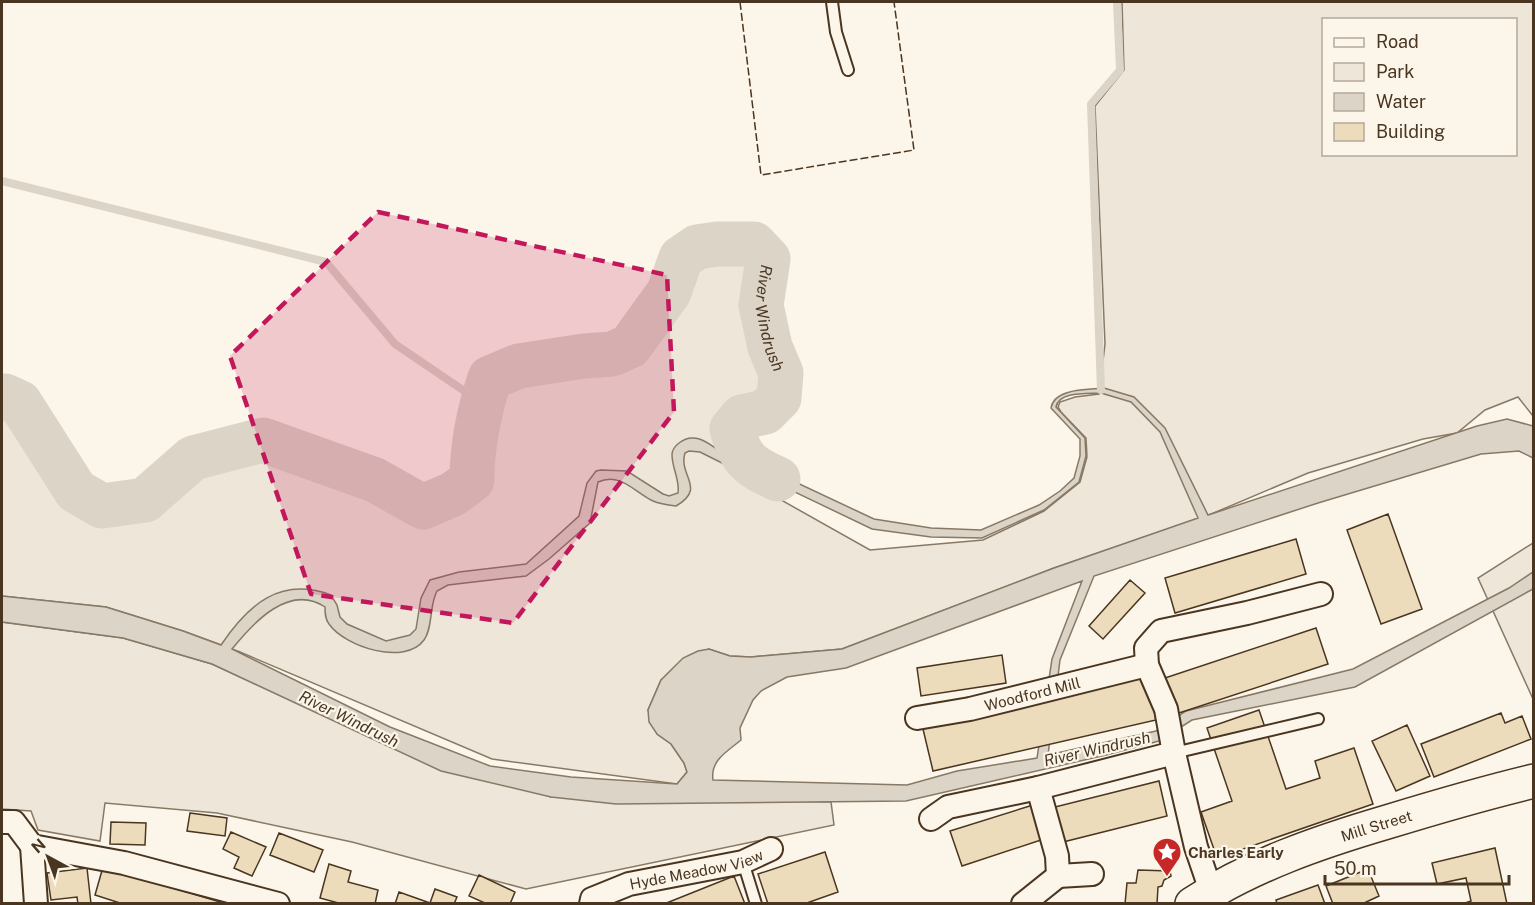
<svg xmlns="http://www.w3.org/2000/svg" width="1535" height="905" viewBox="0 0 1535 905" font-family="'Public Sans',sans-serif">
<rect width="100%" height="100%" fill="#fbf6e9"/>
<path fill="#ede6d9" stroke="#887966" stroke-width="1.5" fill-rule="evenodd" d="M1122,2H1533V416L1518,397L1485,410L1457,433L1423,439L1308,473L1209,515L1054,568L842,649L751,657L730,656L709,649L661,680L648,710L657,734L671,744L684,763L687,772L677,784L492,759L240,652L183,631L106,607L2,596V416L8,410L71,501L99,517L148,513L199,471L261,452L421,520L487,485L501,386L524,376L611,368L635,360L686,296L701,258L747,257L754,265L750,312L770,376L768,395L734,411L721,427L727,445L751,483L870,550L983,540L1044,511L1080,482L1087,457L1086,438L1061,412L1058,407L1060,402L1075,397L1099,394L1105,344L1095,106L1124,70ZM1324,20H1516V154H1324Z
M1533,543V699L1478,578Z
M2,622L123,638L212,664L319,713L551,797L831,802L834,825L526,889L352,842L217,813L105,803L100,841L38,830L31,811L2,809Z"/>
<path fill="#dcd4c6" stroke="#887966" stroke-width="1.5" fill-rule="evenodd" d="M1104,388L1134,397L1165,428L1208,515L1477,426L1507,419L1533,426V458L1519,451L1481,454L1318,503L1094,576L1060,660L1048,755L1156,731L1186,711L1353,669L1509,588L1533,572V589L1355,687L1192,720L1159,741L1106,755L906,801L616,804L551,797L441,771L212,664L123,638L2,622V596L106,607L183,631L221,645C248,605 280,576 331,595L337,605L340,617L347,624L386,641L410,635L416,629L421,598L430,580L459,572L526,564L579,516L587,483L596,471L601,470L627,471L663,494L669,496L678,493C680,480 672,468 672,455C672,450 675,446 679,443C699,427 717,453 734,460L739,456L729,442L737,437L741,445L759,465L874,519L931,528L981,530L1039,505L1060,491L1074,478L1080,456V439L1051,408C1054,388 1088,390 1104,388ZM1101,393L1131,402L1160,432L1198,518L1054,568L842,649L751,657L730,656L709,649L698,651L683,658L661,680L648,710L649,722L657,734L671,744L684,763L687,772L677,784L571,777L490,766L390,727L232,649C253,623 289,583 325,607C325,613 325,619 329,624C345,647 405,666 424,640C433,628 429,606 437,591L448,585L526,576L549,559L590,523L598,482C621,472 634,492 653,501C660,504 668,505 676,506C707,488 678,476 685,453L689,451L700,452L730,467L751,471L872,529L931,537L982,538L1044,510L1079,482L1086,456L1085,438L1056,407C1059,391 1088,394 1101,393ZM1082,581L1052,659L1037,758L957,771L907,785L713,780C710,760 728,751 741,740L740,728L753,700L761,691L787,677L846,668Z"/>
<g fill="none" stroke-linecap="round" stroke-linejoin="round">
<path stroke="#dcd4c6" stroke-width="8" d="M2,181L326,262L395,344L482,403
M1101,390L1091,104L1120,70L1117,2"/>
<path stroke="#dcd4c6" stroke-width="45" id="s1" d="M2,399L5,396L20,403L76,491L102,506L145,500L193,458L263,440L375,480L423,507L453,494L472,480C472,445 479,411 490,378L519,366L584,356L612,354L630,346L669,292L681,258L697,247L717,244H754L768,259L761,305L770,347L781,373L779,398L765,412L742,417L732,429C741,460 749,466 778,479"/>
</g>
<path fill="#ecdcbc" stroke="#4a3520" stroke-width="1.5" d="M1388,514L1422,609L1381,624L1347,530Z
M1296,539L1306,574L1175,613L1165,578Z
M1130,580L1145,593L1103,639L1089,626Z
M1316,628L1328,664L1176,714L1165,678Z
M1002,655L1006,683L921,696L917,668Z
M1147,677L1156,720L933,771L923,729Z
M1259,710L1286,789L1320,778L1315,761L1354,748L1373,804L1217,858L1201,812L1232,801L1207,728Z
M1501,713L1505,723L1522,716L1531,739L1434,777L1421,744Z
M1407,725L1430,776L1396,791L1372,741Z
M1159,781L1167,816L1059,843L1051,808Z
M1033,805L1044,839L962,866L950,831Z
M190,813L227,818L225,836L187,831Z
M111,822L146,823L145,845L110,844Z
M231,832L266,847L252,876L234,868L239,857L223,849Z
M279,833L323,850L314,872L270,855Z
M1495,848L1507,904H1462L1471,901L1466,878L1437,884L1432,863Z
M825,852L838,892L804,904H768L758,874Z
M329,864L351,871L348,882L378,890L375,904H342L320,898Z
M103,867L227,904H123L95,895Z
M87,868L91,904H78L77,897L51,900L47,873Z
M1368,869L1379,896L1362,904H1333L1326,886Z
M1138,870L1170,871L1171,876L1164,880L1162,886L1158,887L1157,904H1125L1127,883H1136Z
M479,875L515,892L510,904H487L469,896Z
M734,876L745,904H664Z
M1318,885L1325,904H1277L1276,900Z
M435,889L457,897L454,904H395L399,892L430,903Z"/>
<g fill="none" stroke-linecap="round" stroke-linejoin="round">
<g stroke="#4a3520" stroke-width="14">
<path id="lane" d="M832,2L836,32L848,70
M1174,753L1318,719
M743,862L756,904"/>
</g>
<g stroke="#4a3520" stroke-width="26">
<g id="street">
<path id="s2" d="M917,718L970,709L1147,665"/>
<path d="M931,819L948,807L1038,788L1174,753"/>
<path d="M2,822H14L32,846L124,863L278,904"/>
<path d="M32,846L36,904"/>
<path d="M1058,876L1092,874"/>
<path d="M1211,891L1196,847L1174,753L1166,709L1147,665L1146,648L1161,631L1247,613L1321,594"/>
<path id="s3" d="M591,904L592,899L629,884L743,862L771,849"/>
<path d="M1023,904L1058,876L1057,856L1038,788"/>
</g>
</g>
<g stroke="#4a3520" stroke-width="36">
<g id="primary">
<path id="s4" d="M1192,904C1252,865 1319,842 1387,822C1436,807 1484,793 1534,781"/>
</g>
</g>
<use href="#lane" stroke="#fbf6e9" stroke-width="10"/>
<use href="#street" stroke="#fbf6e9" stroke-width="22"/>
<use href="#primary" stroke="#fbf6e9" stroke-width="33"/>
<path stroke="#4a3520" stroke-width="1.5" stroke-dasharray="8 3" stroke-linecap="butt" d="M740,2L761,175L914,150L894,2"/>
</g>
<path fill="#c2185b" fill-opacity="0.2" stroke="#c2185b" stroke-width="4.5" stroke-dasharray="12 8" stroke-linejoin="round" d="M378,212L667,275L674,412L513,623L311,594L230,356Z"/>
<defs>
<g id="sight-pin" transform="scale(1.5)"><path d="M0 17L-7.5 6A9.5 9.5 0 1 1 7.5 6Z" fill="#c62828" stroke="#fbf6e9"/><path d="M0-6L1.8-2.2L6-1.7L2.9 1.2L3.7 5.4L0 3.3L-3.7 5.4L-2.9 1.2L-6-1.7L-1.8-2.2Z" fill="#fff"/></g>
</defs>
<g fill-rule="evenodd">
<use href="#sight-pin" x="1167" y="852"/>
</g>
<g text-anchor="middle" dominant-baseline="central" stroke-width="4.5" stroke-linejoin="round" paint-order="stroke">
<g font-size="15" fill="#4a3520" stroke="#fbf6e9">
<text stroke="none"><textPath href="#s2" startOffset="118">Woodford Mill</textPath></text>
<text stroke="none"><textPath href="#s4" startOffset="201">Mill Street</textPath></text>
<text stroke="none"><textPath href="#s3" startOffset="114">Hyde Meadow View</textPath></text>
</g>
<g font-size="15" font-weight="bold" fill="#4a3520" stroke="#fbf6e9" text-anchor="start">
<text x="1188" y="852">Charles Early</text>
</g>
<g font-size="16" font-style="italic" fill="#4a3520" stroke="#fbf6e9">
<text stroke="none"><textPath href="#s1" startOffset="1074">River Windrush</textPath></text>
<text transform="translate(349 719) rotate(26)">River Windrush</text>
<text transform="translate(1097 749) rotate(-13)">River Windrush</text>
</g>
</g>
<rect width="1535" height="905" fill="none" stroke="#4a3520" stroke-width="6"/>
<rect x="1322" y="18" width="195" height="138" fill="#fbf6e9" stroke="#b4a999" stroke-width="1.5"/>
<rect x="1334" y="38" width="30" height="9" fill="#fbf6e9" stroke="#b4a999" stroke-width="1.5"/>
<text x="1376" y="48" font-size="18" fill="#4a3520">Road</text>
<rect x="1334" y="63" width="30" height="18" fill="#ede6d9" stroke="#b4a999" stroke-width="1.5"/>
<text x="1376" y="78" font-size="18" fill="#4a3520">Park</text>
<rect x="1334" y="93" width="30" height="18" fill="#dcd4c6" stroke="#b4a999" stroke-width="1.5"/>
<text x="1376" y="108" font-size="18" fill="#4a3520">Water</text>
<rect x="1334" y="123" width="30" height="18" fill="#ecdcbc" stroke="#b4a999" stroke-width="1.5"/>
<text x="1376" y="138" font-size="18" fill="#4a3520">Building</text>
<g transform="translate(48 857) rotate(319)" stroke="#fbf6e9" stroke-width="4.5" paint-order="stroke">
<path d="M0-4.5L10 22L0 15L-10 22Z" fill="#4a3520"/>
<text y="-9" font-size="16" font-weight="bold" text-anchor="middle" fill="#4a3520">N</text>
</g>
<path d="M1325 875v9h184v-9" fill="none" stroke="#4a3520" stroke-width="3"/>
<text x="1334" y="875" font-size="18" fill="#4a3520" stroke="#fbf6e9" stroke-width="4.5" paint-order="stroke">50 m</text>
</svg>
